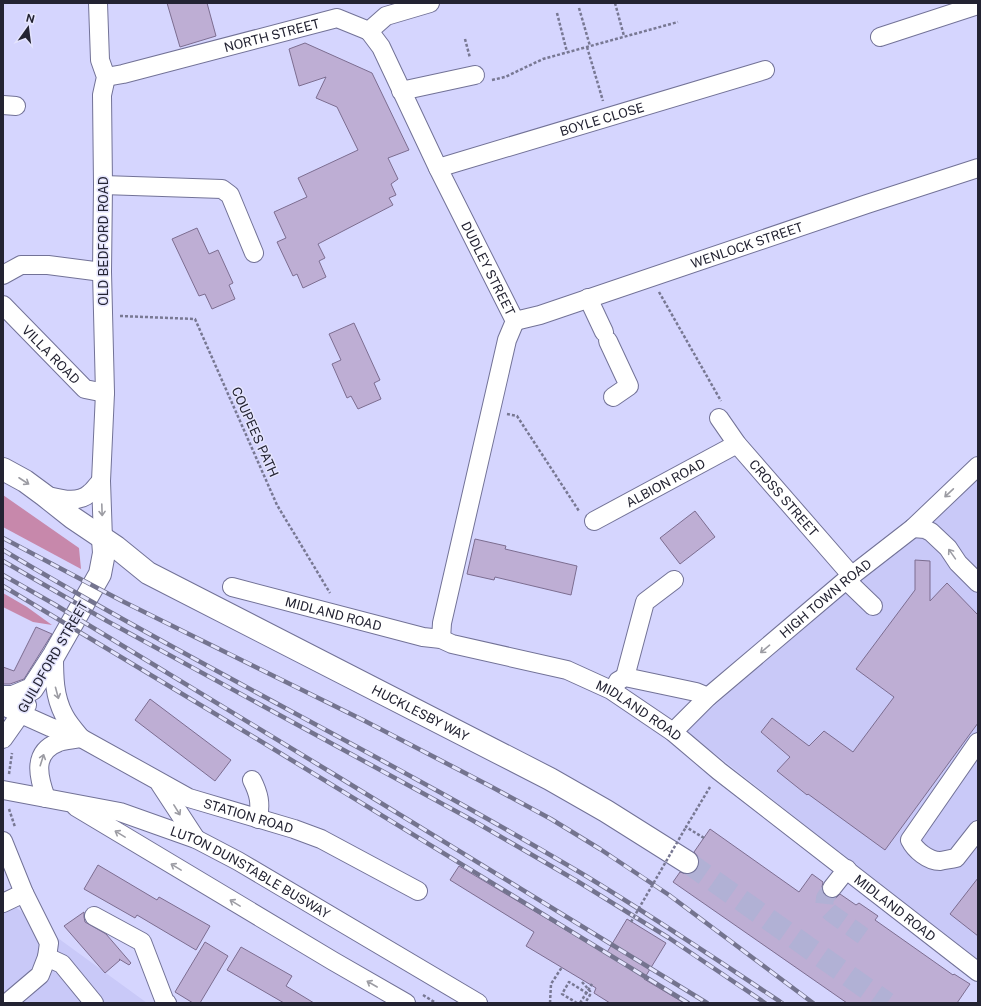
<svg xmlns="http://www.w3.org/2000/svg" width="981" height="1006" viewBox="0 0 981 1006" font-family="'Public Sans',sans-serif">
<rect width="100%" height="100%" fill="#d5d5fe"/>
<path fill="#c9c9f8" d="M978,480V963L718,756L685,731L835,601Z
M3,898L147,1003H3Z"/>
<path fill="#c788ab" d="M3,495L79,548L81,569L3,527Z
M3,593L27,607L52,625L33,622L3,607Z"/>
<path fill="#beaed4" stroke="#7c6d90" d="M167,3H207L216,36L180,47Z
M305,43L372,73L409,150L388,158L398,179L391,184L396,195L389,198L393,205L318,244L325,258L319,261L326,277L303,288L297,274L293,276L277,242L286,238L274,212L307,197L298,178L358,150L337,107L316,98L326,77L299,86L289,49Z
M197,228L209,254L218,250L233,283L229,285L235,299L212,309L205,294L199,296L172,239Z
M354,323L380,380L374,383L381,399L358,409L351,396L347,398L332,364L341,360L329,334Z
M695,511L715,537L680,564L660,538Z
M475,539L506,546L505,549L577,566L571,595L495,577L494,580L467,574Z
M915,560L930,561V601L947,583L978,615V723L885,850L808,794L807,795L777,771L790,757L761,732L772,718L809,746L824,731L853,752L894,697L856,669L915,590Z
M36,627L52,634L24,679L10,684H3V667L14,671Z
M150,699L231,760L215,781L135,720Z
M710,829L799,892L812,874L823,882L822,887V892L826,896L831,898H836L840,894L856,905L859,903L878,916L875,920L953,975L954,974L970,984L957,1003H847L673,882L680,872L687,874L693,873L697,869L699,862L698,857L694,852Z
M98,865L157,900L159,897L210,926L196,950L137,915L135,918L84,889Z
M459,866L606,954L627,919L666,943L644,979L684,1003H610L594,993L596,988L526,946L534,932L450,880Z
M978,878V936L950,914Z
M84,912V917L85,922L106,934L131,963L129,965L119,959L120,960L105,973L64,926Z
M205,942L228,956L200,1003H193L175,992Z
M241,947L292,976L286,986L314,1003H284L227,970Z"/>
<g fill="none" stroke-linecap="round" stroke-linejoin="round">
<path stroke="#b1b1d5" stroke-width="18" stroke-dasharray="18 9" stroke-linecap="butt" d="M832,888L825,898L824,906L831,913L863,936"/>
<path stroke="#b1b1d5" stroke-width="22" stroke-dasharray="22 11" stroke-linecap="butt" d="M687,862L887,1003"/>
<g stroke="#727297" stroke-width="20">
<g id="minor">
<path d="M98,3L100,60L106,77L102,95L103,185L102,272L105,393L101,481L103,539"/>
<path id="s1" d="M369,31L381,47L438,168L515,321L507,340L442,623L441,639"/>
<path d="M880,37L978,5"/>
<path id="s2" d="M106,77L123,74L337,18L369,31L386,16L430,3"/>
<path d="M401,91L475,75"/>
<path d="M3,105L16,106"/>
<path id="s3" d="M438,168L765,70"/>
<path d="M103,185L222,189L230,195L254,253"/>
<path d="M3,275L21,265H48L102,272"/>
<path d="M588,298L604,332"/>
<path id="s4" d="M3,305L85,389L105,393"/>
<path id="s5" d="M515,321L540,315L867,204L978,168"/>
<path d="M608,341L629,386L613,397"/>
<path id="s6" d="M719,418L737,444L852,576"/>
<path d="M44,495C58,498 77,505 90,493C94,490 97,485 101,481"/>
<path id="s7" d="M594,521L737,444"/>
<path d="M913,528L925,529L931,532L948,548L958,563L978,583"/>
<path d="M846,580L873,606"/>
<path id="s8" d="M232,587L423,637L441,639L452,644L567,670L611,690L673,732L719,771L978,972"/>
<path d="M54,655C54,676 54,696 64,715C68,723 75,731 81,738"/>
<path d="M625,677L645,602L674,580"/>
<path d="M616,685L618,681L625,677L696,692L708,697"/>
<path id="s9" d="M3,706L50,727L81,738L189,798L294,829L321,839L418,891"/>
<path id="s10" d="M673,732L708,697L846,580L913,528L978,466"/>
<path d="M3,739L27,705"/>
<path d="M978,742L910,840C915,850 928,861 940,861C945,860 951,859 956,858L978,830"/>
<path d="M252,780C259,794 261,803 258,819"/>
<path d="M160,784L196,839"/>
<path id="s11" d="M3,790L120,812L196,839L238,861L478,1003"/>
<path d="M46,798C38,776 32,752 59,742C66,740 74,739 81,738"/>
<path d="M76,807L333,961L406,1003"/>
<path d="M3,841L24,893L49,943L47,957L40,975L7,1003"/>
<path d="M832,888L847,869"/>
<path d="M3,903L24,893"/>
<path d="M94,916L142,942L165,1002L167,1003"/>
<path d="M47,957L62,964L94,1003"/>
</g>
</g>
<g stroke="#727297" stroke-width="24">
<g id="highway">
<path id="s12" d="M3,469L25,481L44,495L73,518L116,547L148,573L550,779L606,811L687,862"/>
<path d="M3,697H13L32,689L54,655L100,574L104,553L103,539"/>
</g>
</g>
<path stroke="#787893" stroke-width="2.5" stroke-dasharray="3 2" stroke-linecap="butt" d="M615,3L624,36
M579,8L590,46
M557,13L567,52
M465,39L470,58
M587,47L603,101
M492,80L505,77L543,59L678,22
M659,292L721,401
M120,316L195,319L277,505L330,593
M507,414L517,416L579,511
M9,774L12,753
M9,809L15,827
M704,838L686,827L710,787
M582,982L590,991V995L585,1003
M423,995L436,1003
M550,1003L551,984L562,967
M577,1003L562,994L569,982L590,995"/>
<use href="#minor" stroke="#fff" stroke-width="18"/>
<use href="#highway" stroke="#fff" stroke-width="22"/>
<g stroke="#74748f" stroke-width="4.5">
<path id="rail" d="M3,538L122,601L363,720L490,786L551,819L600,849L669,895L813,1003
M3,550C192,663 391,760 581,873C649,914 716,959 782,1003
M3,561L107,621L472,820L577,881L669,938L765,1003
M3,575L54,604L332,773L707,1003
M3,586L262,742L688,1003"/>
</g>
<use href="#rail" stroke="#e4e4fd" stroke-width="3" stroke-dasharray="9" stroke-linecap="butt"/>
<path stroke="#787893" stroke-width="2.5" stroke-dasharray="3 2" stroke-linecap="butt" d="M631,922L686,827
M580,1003L592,984"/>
</g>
<defs><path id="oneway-shaft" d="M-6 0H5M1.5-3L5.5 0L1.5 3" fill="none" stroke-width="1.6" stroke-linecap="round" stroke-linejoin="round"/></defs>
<g stroke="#9c9ca3">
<use href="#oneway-shaft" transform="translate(24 481) rotate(33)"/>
<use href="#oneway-shaft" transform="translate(949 493) rotate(137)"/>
<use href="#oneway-shaft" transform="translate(102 510) rotate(88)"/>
<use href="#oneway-shaft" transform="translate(952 554) rotate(-125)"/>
<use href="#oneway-shaft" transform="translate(765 649) rotate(140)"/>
<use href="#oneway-shaft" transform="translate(57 693) rotate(75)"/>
<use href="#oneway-shaft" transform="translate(42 760) rotate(-72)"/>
<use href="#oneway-shaft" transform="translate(177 810) rotate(58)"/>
<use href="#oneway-shaft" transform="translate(120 834) rotate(-149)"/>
<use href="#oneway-shaft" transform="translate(176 867) rotate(-149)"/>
<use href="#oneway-shaft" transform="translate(235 903) rotate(-149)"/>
<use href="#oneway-shaft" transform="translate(372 984) rotate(-150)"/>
</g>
<g text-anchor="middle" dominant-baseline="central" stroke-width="3" stroke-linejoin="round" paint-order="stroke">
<g font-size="13" fill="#232332" stroke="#e4e4fd">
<text stroke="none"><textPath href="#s2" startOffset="171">NORTH STREET</textPath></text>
<text stroke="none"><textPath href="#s3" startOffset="171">BOYLE CLOSE</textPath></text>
<text transform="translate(103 241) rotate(-90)">OLD BEDFORD ROAD</text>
<text stroke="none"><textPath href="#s5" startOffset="244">WENLOCK STREET</textPath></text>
<text stroke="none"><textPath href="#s1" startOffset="266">DUDLEY STREET</textPath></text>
<text stroke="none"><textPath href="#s4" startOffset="69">VILLA ROAD</textPath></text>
<text transform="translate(255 432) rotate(66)">COUPEES PATH</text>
<text stroke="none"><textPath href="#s7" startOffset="81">ALBION ROAD</textPath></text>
<text stroke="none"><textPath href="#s6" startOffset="103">CROSS STREET</textPath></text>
<text stroke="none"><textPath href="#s10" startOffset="203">HIGH TOWN ROAD</textPath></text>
<text stroke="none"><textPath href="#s8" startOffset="105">MIDLAND ROAD</textPath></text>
<text transform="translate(53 657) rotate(-60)">GUILDFORD STREET</text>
<text stroke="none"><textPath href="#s12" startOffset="485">HUCKLESBY WAY</textPath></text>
<text stroke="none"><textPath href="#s8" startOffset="428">MIDLAND ROAD</textPath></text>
<text stroke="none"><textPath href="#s9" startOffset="270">STATION ROAD</textPath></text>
<text stroke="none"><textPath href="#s11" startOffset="263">LUTON DUNSTABLE BUSWAY</textPath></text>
<text stroke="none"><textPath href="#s8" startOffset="752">MIDLAND ROAD</textPath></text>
</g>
</g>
<rect width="981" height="1006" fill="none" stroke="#232332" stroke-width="8"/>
<g transform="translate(28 28) rotate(14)" stroke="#e4e4fd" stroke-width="3" paint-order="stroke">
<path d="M0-3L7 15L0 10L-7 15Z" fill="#232332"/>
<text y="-6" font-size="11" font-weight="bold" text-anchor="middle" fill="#232332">N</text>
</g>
</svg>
